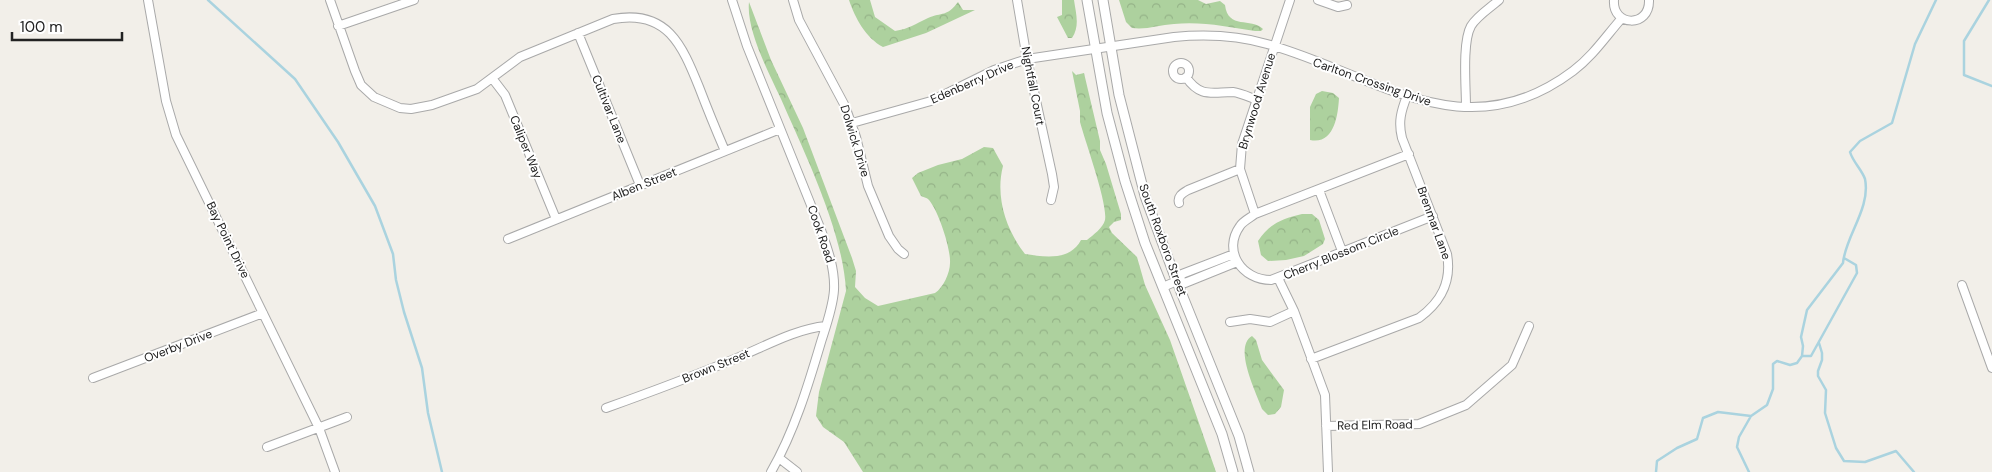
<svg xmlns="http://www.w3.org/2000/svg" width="1992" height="472" viewBox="0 0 1992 472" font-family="'DM Sans',sans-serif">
<defs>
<pattern id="forest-crowns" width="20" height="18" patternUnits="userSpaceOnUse" patternTransform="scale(1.25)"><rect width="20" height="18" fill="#add19e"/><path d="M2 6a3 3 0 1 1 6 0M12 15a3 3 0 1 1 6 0" fill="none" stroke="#95b388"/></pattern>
</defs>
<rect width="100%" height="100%" fill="#f2efe9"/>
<path fill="url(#forest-crowns)" d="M849,0H870L875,17L895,31C909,29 915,24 928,18C942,12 947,17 958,2L963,10H975L926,33L883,47C866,38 855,18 849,0Z
M1062,0H1074C1076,14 1080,26 1072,38H1068L1057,17L1062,15Z
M1119,0H1198L1206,4L1220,1L1225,5C1228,30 1251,17 1263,29L1261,31H1255C1229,27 1201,21 1174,24C1159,25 1146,30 1132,28L1126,22Z
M749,2L771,60L803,128L852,258L856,271L855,287L865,298L878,306L935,293C943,288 950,273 950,263C951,249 938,209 928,199C927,198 923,197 921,196L912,178L918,173L938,165L962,159L984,147L993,148L1003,166C995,197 1006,230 1025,254C1045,257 1070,261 1081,240H1087C1093,235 1103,228 1105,220C1108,204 1085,141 1080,122V111L1072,71L1076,75L1084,73L1100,141V150L1106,164L1121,214V220L1114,222L1109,227L1112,233L1137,257L1145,285L1170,340L1216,472H863L844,442L823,427L816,416L819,392L846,291C843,231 805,154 781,99C769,73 746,30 749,2Z
M1322,91L1333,93L1339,98C1338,116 1334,145 1310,140V107L1316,94Z
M1302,214H1312L1319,220L1325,239L1323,244L1304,256L1286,260L1268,261L1261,255L1258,241C1270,223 1282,219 1302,214Z
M1252,336L1256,340L1262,360L1284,390L1281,407L1275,414L1268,415L1262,409C1256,392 1233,347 1252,336Z"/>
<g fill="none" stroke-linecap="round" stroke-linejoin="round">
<path stroke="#aad3df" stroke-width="2.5" d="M208,0L295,79L338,142L375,206L393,254L396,280L404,312L422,368L428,413L442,472
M1989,0L1964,41V75L1992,86
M1819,343L1822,353V360L1818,371V376L1826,390L1825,413L1836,448L1844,461L1865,462L1896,451L1914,472
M1802,356H1811L1857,273L1856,265L1844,258
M1656,472L1657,461L1677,448L1697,439L1703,418L1718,412L1751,416
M1749,472L1737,447L1739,437L1751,416L1767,405L1773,389V364L1777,361L1790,365L1797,363L1802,356L1803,346L1801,337L1807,310L1843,263C1845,237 1871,208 1865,179C1862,170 1853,162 1850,152L1860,141L1892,123L1915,44L1936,0"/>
<g stroke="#a9a9a9" stroke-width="10">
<path id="minor" d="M148,0L166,101L176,135L319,428L335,472
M330,0L355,71L361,85L374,97L400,108L411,109L432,105L477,89L520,57L613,19C667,9 682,45 699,87C707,108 716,130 725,151
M732,0L747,46L821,230C828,250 835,269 834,290C833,307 826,326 821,342C808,386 794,432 771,472
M793,0L799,20L845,106L856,137L868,186L889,236L898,249L904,254
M1017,0L1027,59L1052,174L1054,187L1051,200
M1318,0L1338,7L1347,5
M1614,0C1612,27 1650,28 1649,0
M338,26L414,0
M578,33L640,185
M1173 71a8 8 0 1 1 16 0a8 8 0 1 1-16 0Z
M1186,77C1200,98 1212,92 1233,92C1241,93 1249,97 1257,100
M492,78L505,95L556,219
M1466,107C1466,87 1462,42 1471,26C1477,16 1490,8 1499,0
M852,123L931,101L994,70L1027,59L1174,37C1206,34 1236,35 1267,44C1375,74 1464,153 1573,71C1593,56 1606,36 1622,18
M1409,154L1255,214C1250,218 1243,221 1240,226C1222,251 1242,280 1271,280L1433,216
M1319,190L1342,251
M1179,203C1177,196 1183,193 1188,190L1240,169
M1255,214L1240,169L1242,144L1290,0
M508,239L780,129
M1278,278L1294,311L1325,395L1328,472
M1179,280L1182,274L1234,254
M1962,285L1992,368
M1163,287L1179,280L1185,283L1237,262
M1230,322L1250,319L1270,322L1294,311
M1311,359L1419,318C1441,302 1452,282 1447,254L1402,138C1398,122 1401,111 1407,96
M93,378L263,313
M606,408C648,393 691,377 732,360C762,348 794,329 826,326
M1326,426L1419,424L1466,405L1512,365L1529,326
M267,447L347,417
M779,458L797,472"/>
</g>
<g stroke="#a9a9a9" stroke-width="11">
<path id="tertiary" d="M1087,0L1107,113L1125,181L1145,243L1222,434L1233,472
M1103,0L1119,95L1145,196L1175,277L1239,436L1249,472"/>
</g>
<use href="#minor" stroke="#fff" stroke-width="8"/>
<use href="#tertiary" stroke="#fff" stroke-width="9"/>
</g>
<g text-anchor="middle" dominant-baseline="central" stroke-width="4" stroke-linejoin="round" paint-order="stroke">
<g font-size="12" fill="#222" stroke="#fff">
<text transform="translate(972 82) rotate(-24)">Edenberry Drive</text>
<text transform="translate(1372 82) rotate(19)">Carlton Crossing Drive</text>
<text transform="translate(1033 86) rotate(79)">Nightfall Court</text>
<text transform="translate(1257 101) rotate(-73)">Brynwood Avenue</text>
<text transform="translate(609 109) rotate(68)">Cultivar Lane</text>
<text transform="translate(855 141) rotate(73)">Dolwick Drive</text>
<text transform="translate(526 147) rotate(68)">Caliper Way</text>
<text transform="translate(644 184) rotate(-22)">Alben Street</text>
<text transform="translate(1434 223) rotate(70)">Brenmar Lane</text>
<text transform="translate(821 234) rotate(71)">Cook Road</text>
<text transform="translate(228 240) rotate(64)">Bay Point Drive</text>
<text transform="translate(1163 240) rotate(70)">South Roxboro Street</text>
<text transform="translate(1341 253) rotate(-22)">Cherry Blossom Circle</text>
<text transform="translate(178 346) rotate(-21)">Overby Drive</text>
<text transform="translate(716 366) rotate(-22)">Brown Street</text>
<text transform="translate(1375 425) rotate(-1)">Red Elm Road</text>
</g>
</g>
<path d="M12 32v8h110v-8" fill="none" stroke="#222222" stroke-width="2.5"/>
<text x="20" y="32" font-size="15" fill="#222222" stroke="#ffffff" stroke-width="4" paint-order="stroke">100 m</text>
</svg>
